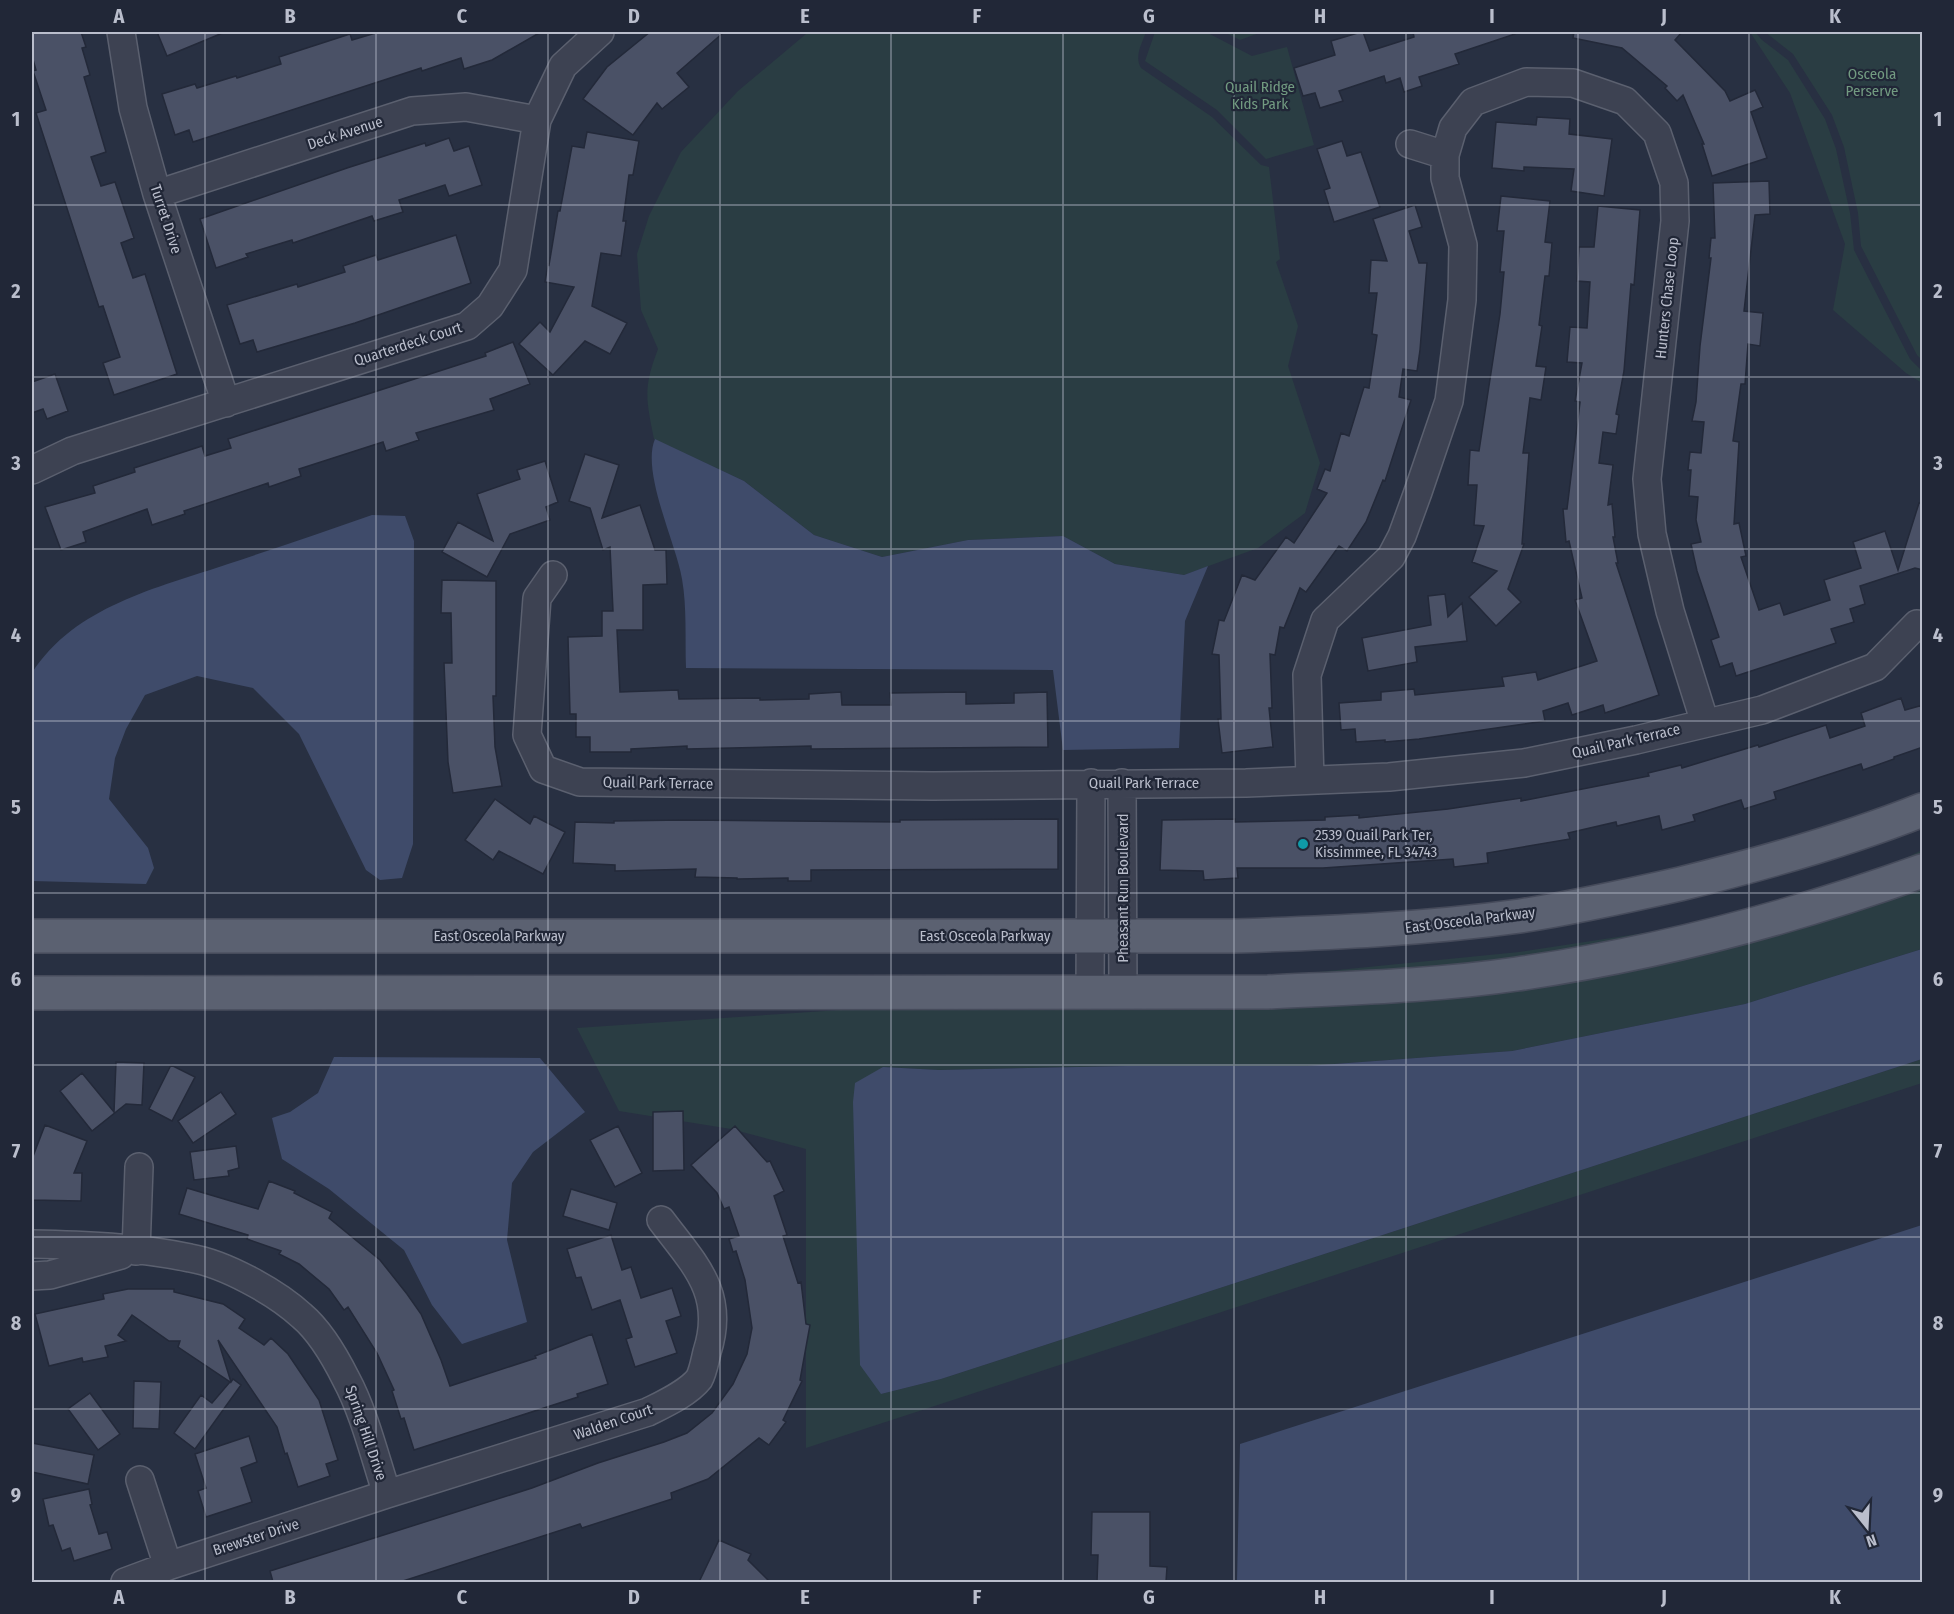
<svg xmlns="http://www.w3.org/2000/svg" width="1954" height="1614" viewBox="0 0 1954 1614" font-family="'Fira Sans Condensed',sans-serif">
<rect width="100%" height="100%" fill="#283042"/>
<path fill="#2a3d43" d="M816,32H1146C1142,43 1134,57 1141,68L1212,117L1261,165L1269,167L1280,259L1276,262L1298,326L1288,366L1320,463L1305,513L1258,548L1184,575L1115,564L1063,536L968,540L882,557L814,535L744,481L654,439C646,399 643,388 658,349L641,310L637,254L649,216L681,152L738,91L806,34Z
M1155,32H1206L1252,56L1287,47L1314,145L1266,159L1217,110L1145,61Z
M1224,32H1262L1240,40Z
M1750,32H1755L1762,40L1788,60L1825,119L1836,149L1850,213L1854,250L1910,359L1922,371V383L1906,373L1833,310L1845,244L1790,93Z
M1765,32H1922V360L1917,355L1861,246L1858,213L1844,147L1832,115L1793,54Z
M1922,850V860C1819,897 1713,928 1604,949C1477,973 1346,982 1216,982L1519,952L1703,924L1886,868Z
M1922,882V949L1745,1004L1512,1051L1307,1066H1127L939,1070L883,1067L881,1394L941,1379L1922,1059V1083L806,1448V1149L731,1129L619,1111L577,1028L943,1003L1406,996Z"/>
<path fill="#3f4b6a" d="M655,439L744,481L814,535L882,557L968,540L1063,536L1115,564L1184,575L1208,566L1185,621L1179,748L1063,750L1053,670L686,668C685,640 687,607 682,579C676,543 641,472 655,439Z
M372,515L405,516L414,541L413,844L402,878L380,880L366,870L299,734L253,688L197,676L145,695L126,729L115,758L109,799L148,848L154,868L146,884L32,881V673C75,606 157,588 228,564C276,548 324,532 372,515Z
M1922,949V1059L941,1379L881,1394L860,1365L853,1102L855,1083L883,1067L939,1070L1127,1066H1307L1512,1051L1745,1004Z
M334,1057L540,1058L585,1112L533,1152L512,1183L507,1240L527,1322L462,1344L432,1305L404,1250L329,1189L282,1159L272,1118L290,1112L318,1093Z
M1922,1225V1582H1237L1240,1444Z"/>
<path fill="#4a5166" stroke="#232939" stroke-width="1.5" d="M32,32H81L86,47L82,48L90,75L84,77L106,152L91,157L101,186L115,182L134,238L121,243L133,278L145,274L177,374L114,395L103,363L120,357L103,306L99,307L36,113L46,110L33,71L36,70L32,56Z
M157,32H225L167,56Z
M379,32H541L492,60L464,69L461,58L422,71L421,68L193,142L189,130L175,135L162,94L195,84L197,88L236,76L237,78L281,64L279,57L350,34L352,40Z
M650,32H724L677,73L689,87L662,109L657,103L633,135L583,99L607,67Z
M1361,32H1363L1370,51L1414,37L1413,32H1515V34L1455,54L1459,64L1419,77L1422,86L1404,92L1400,78L1386,83L1384,76L1339,91L1343,101L1320,108L1315,93L1303,96L1294,68L1335,55L1331,41Z
M1574,32H1682L1675,40L1725,91L1730,101L1755,90L1763,107L1751,112L1767,158L1712,176L1702,144H1704L1683,95L1677,101L1665,88L1667,86L1622,48L1573,38Z
M1537,117L1570,119L1569,134L1612,139L1604,196L1571,191L1574,169L1524,167V171L1492,168L1496,122L1536,125Z
M587,132L639,141L633,175H629L623,221H626L621,256L601,253L592,306L627,323L610,354L585,341L553,375L519,344L540,322L550,332L574,287L545,282L548,264L549,265L558,211H560L572,146L584,148Z
M449,138L454,151L469,146L482,185L449,196L445,185L399,200L403,212L374,221L372,216L293,243L292,240L246,254L248,257L216,268L200,219L347,168L425,143L426,146Z
M1342,141L1347,156L1361,152L1380,207L1334,222L1324,190L1330,188L1317,149Z
M1769,181L1770,214L1755,215L1744,311L1763,313L1760,346L1748,344L1745,384H1741L1733,441L1739,442L1734,524L1739,523L1746,556L1741,557L1759,610L1780,603L1784,615L1830,600L1824,580L1861,568L1853,542L1885,531L1898,570L1919,503H1923V570L1915,568L1860,586L1865,604L1850,609L1854,622L1831,629L1836,643L1736,676L1732,663L1720,667L1711,640L1719,637L1697,571L1691,544L1701,542L1696,520L1698,497L1689,496L1691,470H1688L1690,452L1701,453L1704,422L1692,421L1696,402L1700,346L1711,258H1709L1711,238H1715L1713,183Z
M1501,196L1550,201L1545,242L1552,243L1549,276H1545L1539,325L1542,326L1536,366L1546,367L1541,400L1530,398L1523,453H1529L1522,544H1524L1508,589L1521,602L1496,626L1469,597L1497,571L1472,562L1484,526L1474,525L1477,485H1468L1470,450L1479,451L1500,314L1504,272H1500L1504,231H1497Z
M1415,205L1422,227L1409,231L1419,263H1427L1420,350L1417,371L1403,369L1399,397L1411,400L1385,481L1383,480L1366,522L1347,551L1339,546L1306,592L1300,588L1284,628L1280,627L1275,655L1270,654L1272,708H1269L1273,747L1222,753L1218,719H1221L1219,655L1212,654L1219,620L1224,621L1242,575L1255,580L1286,537L1294,543L1327,493L1317,489L1325,469L1330,471L1341,433L1349,436L1364,387L1369,388L1377,335L1372,334L1377,293H1369L1371,260L1387,261L1373,219Z
M1598,206L1640,210L1634,285L1631,284L1624,371L1616,414L1619,415L1616,434L1603,432L1599,463L1613,465L1608,505L1612,504L1615,537H1613L1618,563H1616L1659,695L1605,713L1603,705L1572,715L1568,703L1543,711L1545,721L1419,739L1385,742V740L1356,742L1355,729L1341,730L1339,703L1381,700V692L1414,689L1415,695L1504,686L1502,677L1536,672L1538,680L1597,661L1575,600L1582,598L1569,541L1566,542L1563,509H1567L1580,402L1575,401L1582,363L1567,362L1570,327L1587,328L1590,282L1577,281L1579,247H1594Z
M456,235L471,283L355,323L257,352L253,340L240,344L227,305L297,284L298,287L345,272L343,266L376,255L378,260Z
M513,342L530,384L490,399L494,410L416,433L419,440L386,451L383,442L299,469L301,476L269,487L268,483L184,511L185,514L152,525L147,509L83,532L86,542L61,550L45,507L95,493L93,486L135,472L134,468L202,446L205,456L231,448L228,439L486,356L485,353Z
M55,374L68,411L47,419L43,409L32,413V382Z
M585,454L619,465L602,518L640,505L655,550H666L667,584L643,585V630H617L620,692L678,690L679,699L760,698V700L809,699V694L841,692L842,705H891L890,693L966,692V704L1014,703V693L1047,692L1048,747L811,749V746L687,749V746L631,749V752H590V737H576V714H570L568,637L602,636V611H613L610,547L603,550L590,508L569,501Z
M545,461L558,502L546,507L550,520L510,534L487,577L442,552L458,522L493,541L477,494L520,479L517,470Z
M442,580L496,581V696H493L495,747L502,786L453,793L448,762L444,663H452L451,613H441Z
M1445,594L1448,617L1462,603L1467,641L1415,647L1417,662L1368,671L1362,638L1431,625L1428,596Z
M1901,698L1905,710L1923,705V747L1894,757V759L1863,770L1861,764L1774,792L1776,799L1744,809L1741,800L1693,815L1695,821L1662,830L1659,816L1617,826L1616,822L1568,833L1570,839L1487,853L1488,863L1454,867L1453,859L1323,868H1237L1238,878L1204,880L1203,871L1160,870L1162,820L1235,819V822L1325,820V817L1359,815V818L1448,809L1521,798V801L1649,776L1648,773L1681,765L1682,768L1758,745L1759,747L1826,725L1830,738L1865,726L1861,713Z
M495,799L530,824L534,816L565,832L543,874L499,851L493,860L465,840Z
M1058,819V869L811,870V881H788V878L737,879V878L695,877L696,869L615,871V865L573,863L575,822L614,823V821L684,820L900,822V820Z
M116,1062L144,1063L142,1105L126,1104L92,1131L60,1091L82,1073L114,1112Z
M171,1065L195,1077L172,1121L149,1109Z
M221,1092L236,1114L193,1143L178,1121Z
M683,1111L684,1170L653,1171V1112Z
M45,1125L87,1141L74,1173H82L81,1201L32,1200V1159Z
M618,1126L642,1173L615,1187L590,1140Z
M735,1126L767,1162L770,1161L784,1191L774,1196L787,1235L783,1236L798,1283L801,1282L806,1324L810,1325L800,1380L802,1381L783,1420L786,1422L769,1445L759,1438L708,1479L671,1493L672,1499L582,1528L580,1524L400,1582H273L270,1571L532,1488L598,1463L664,1442L687,1433L712,1413L733,1384L747,1354L752,1328L745,1280L736,1251L733,1252L729,1239L739,1236L729,1207L724,1209L717,1193L691,1165Z
M236,1146L239,1168L228,1171L229,1176L194,1180L190,1152Z
M269,1181L295,1191L294,1193L332,1212L329,1218L380,1260L407,1294L421,1314L441,1360L450,1386L536,1358L535,1356L592,1334L608,1384L577,1394L578,1397L414,1450L404,1418L401,1419L392,1391L394,1390L377,1353L348,1307L344,1310L329,1289L299,1264L279,1254L281,1251L247,1239L248,1235L179,1214L187,1188L258,1209Z
M571,1189L617,1203L609,1230L563,1216Z
M611,1235L622,1270L631,1267L641,1298L672,1288L681,1316L666,1321L677,1353L635,1367L626,1339L632,1337L620,1300L592,1310L581,1277L576,1278L567,1249Z
M128,1289H174V1292L223,1304L245,1319L239,1328L264,1345L271,1338L288,1354L319,1400L338,1460L326,1464L330,1476L298,1487L287,1453L285,1454L277,1427L218,1340L231,1382L233,1379L241,1385L195,1449L174,1433L201,1395L212,1403L230,1382L178,1347L180,1341H169L132,1315L118,1335L126,1341L105,1346L108,1357L83,1362L82,1358L49,1366L35,1314L104,1299L103,1294Z
M134,1381L161,1382L159,1429L133,1428Z
M90,1393L120,1434L98,1450L68,1409Z
M249,1436L257,1462L241,1468L252,1502L206,1517L198,1491L206,1488L195,1454Z
M32,1443L94,1455L88,1484L32,1472Z
M89,1489L92,1504L90,1505L99,1534L107,1532L112,1549L74,1561L70,1548L62,1551L53,1525L49,1526L43,1499Z
M1092,1512H1150V1566L1167,1567L1166,1582H1097L1098,1555H1091Z
M719,1540L751,1554L748,1560L770,1582H699Z"/>
<g fill="none" stroke-linecap="round" stroke-linejoin="round">
<g stroke="#5b606f" stroke-width="30">
<path id="minor" d="M121,32L133,108L157,194L226,403
M1410,144L1445,155
M157,194L412,111L466,107L537,120
M32,470L72,451L467,326L490,306L513,270L537,120L563,66L600,32
M553,575L537,598L527,735L543,769L580,782L933,786L1246,783L1389,777L1524,763L1636,740L1762,710L1875,667L1917,624
M1310,780L1307,675L1325,620L1391,557L1402,536L1418,492L1449,401L1462,300L1463,245L1445,178V155L1453,128L1473,102L1526,82L1573,83L1625,101L1657,133L1674,183L1675,221L1647,479L1652,534L1670,611L1705,723
M1122,783L1123,993
M1090,992L1091,783
M32,1244C84,1245 138,1247 190,1258C225,1264 276,1292 302,1316C321,1332 335,1357 346,1379C364,1412 375,1458 387,1494
M136,1251L139,1167
M32,1276L50,1275L121,1255
M140,1480L168,1566
M125,1582L168,1566L387,1494L648,1412C664,1404 688,1393 699,1379C703,1372 705,1360 707,1352C726,1293 694,1264 661,1220"/>
</g>
<g stroke="#464b5b" stroke-width="36">
<path id="major" d="M32,936H1235C1330,933 1425,929 1520,916C1573,908 1627,896 1680,884C1762,864 1844,841 1922,810
M32,993L1268,992C1351,988 1435,986 1517,974C1656,954 1791,918 1922,871"/>
</g>
<use href="#minor" stroke="#3d4252" stroke-width="27"/>
<use href="#major" stroke="#5b6171" stroke-width="33"/>
</g>
<path fill="none" stroke="#babecc" stroke-width="1.5" stroke-opacity="0.55" d="M205,32V1582M376,32V1582M548,32V1582M720,32V1582M891,32V1582M1063,32V1582M1234,32V1582M1406,32V1582M1578,32V1582M1749,32V1582M32,205H1922M32,377H1922M32,549H1922M32,721H1922M32,893H1922M32,1065H1922M32,1237H1922M32,1409H1922"/>
<circle fill="#0f9aa8" stroke="#212737" stroke-width="2" cx="1303" cy="844" r="6"/>
<g text-anchor="middle" dominant-baseline="central" stroke-width="4.5" stroke-linejoin="round" paint-order="stroke">
<g font-size="15" fill="#729b81" stroke="#212737">
<text x="1872" y="74">Osceola<tspan x="1872" dy="17">Perserve</tspan></text>
<text x="1260" y="87">Quail Ridge<tspan x="1260" dy="17">Kids Park</tspan></text>
</g>
<g font-size="15" fill="#babecc" stroke="#212737">
<text transform="translate(345 133) rotate(-18)">Deck Avenue</text>
<text transform="translate(166 219) rotate(72)">Turret Drive</text>
<text transform="translate(1667 298) rotate(-84)">Hunters Chase Loop</text>
<text transform="translate(408 344) rotate(-18)">Quarterdeck Court</text>
<text transform="translate(1626 741) rotate(-13)">Quail Park Terrace</text>
<text transform="translate(658 783) rotate(1)">Quail Park Terrace</text>
<text x="1144" y="783">Quail Park Terrace</text>
<text transform="translate(1123 888) rotate(-90)">Pheasant Run Boulevard</text>
<text transform="translate(1470 920) rotate(-7)">East Osceola Parkway</text>
<text x="499" y="936">East Osceola Parkway</text>
<text x="985" y="936">East Osceola Parkway</text>
<text transform="translate(613 1422) rotate(-19)">Walden Court</text>
<text transform="translate(366 1433) rotate(71)">Spring Hill Drive</text>
<text transform="translate(256 1537) rotate(-18)">Brewster Drive</text>
</g>
<g font-size="15" fill="#babecc" stroke="#212737" text-anchor="start">
<text x="1315" y="835">2539 Quail Park Ter,<tspan x="1315" dy="17">Kissimmee, FL 34743</tspan></text>
</g>
</g>
<rect width="1954" height="1614" fill="none" stroke="#212737" stroke-width="66"/>
<g transform="translate(1867 1527) rotate(162)" stroke="#212737" stroke-width="4.5" paint-order="stroke">
<path d="M0-4.5L10 22L0 15L-10 22Z" fill="#babecc"/>
<text y="-9" font-size="16" font-weight="bold" text-anchor="middle" fill="#babecc">N</text>
</g>
<rect x="33" y="33" width="1888" height="1548" fill="none" stroke="#babecc" stroke-width="2"/>
<g font-size="20" text-anchor="middle" font-weight="bold" fill="#babecc">
<text x="119" y="23">A</text>
<text x="290" y="23">B</text>
<text x="462" y="23">C</text>
<text x="634" y="23">D</text>
<text x="805" y="23">E</text>
<text x="977" y="23">F</text>
<text x="1149" y="23">G</text>
<text x="1320" y="23">H</text>
<text x="1492" y="23">I</text>
<text x="1664" y="23">J</text>
<text x="1835" y="23">K</text>
<text x="16" y="126">1</text>
<text x="1938" y="126">1</text>
<text x="16" y="298">2</text>
<text x="1938" y="298">2</text>
<text x="16" y="470">3</text>
<text x="1938" y="470">3</text>
<text x="16" y="642">4</text>
<text x="1938" y="642">4</text>
<text x="16" y="814">5</text>
<text x="1938" y="814">5</text>
<text x="16" y="986">6</text>
<text x="1938" y="986">6</text>
<text x="16" y="1158">7</text>
<text x="1938" y="1158">7</text>
<text x="16" y="1330">8</text>
<text x="1938" y="1330">8</text>
<text x="16" y="1502">9</text>
<text x="1938" y="1502">9</text>
<text x="119" y="1604">A</text>
<text x="290" y="1604">B</text>
<text x="462" y="1604">C</text>
<text x="634" y="1604">D</text>
<text x="805" y="1604">E</text>
<text x="977" y="1604">F</text>
<text x="1149" y="1604">G</text>
<text x="1320" y="1604">H</text>
<text x="1492" y="1604">I</text>
<text x="1664" y="1604">J</text>
<text x="1835" y="1604">K</text>
</g>
</svg>
